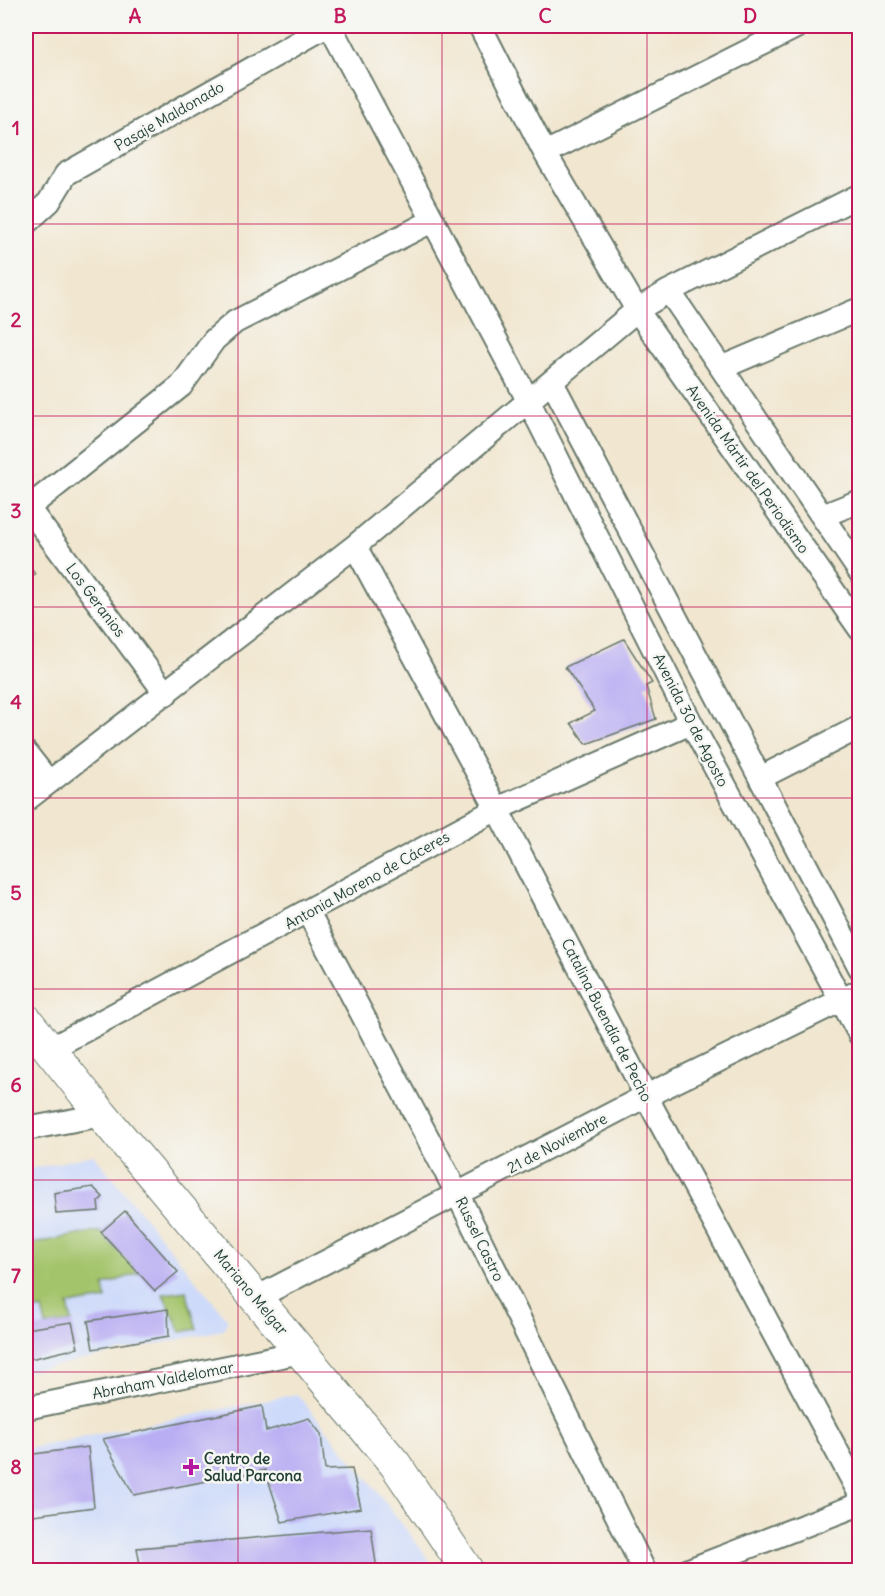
<svg xmlns="http://www.w3.org/2000/svg" width="885" height="1596" viewBox="0 0 885 1596" font-family="Delius,sans-serif">
<rect width="100%" height="100%" fill="#f6f6f2"/>
<filter id="ink" filterUnits="userSpaceOnUse"><feTurbulence type="fractalNoise" baseFrequency=".0167" numOctaves="2"/><feDisplacementMap in="SourceGraphic" scale="12" xChannelSelector="R" yChannelSelector="G"/><feConvolveMatrix kernelMatrix="1 2 1 2 8 2 1 2 1" color-interpolation-filters="sRGB"/></filter>
<filter id="wash" filterUnits="userSpaceOnUse"><feTurbulence type="fractalNoise" baseFrequency=".008" numOctaves="4" result="noise"/><feDisplacementMap in="SourceGraphic" scale="24" xChannelSelector="R" yChannelSelector="G"/><feGaussianBlur stdDeviation="1.35" result="paint"/><feColorMatrix in="noise" values="0 0 0 0 0 0 0 0 0 0 0 0 0 0 0 0 0 1.4 0 .05"/><feComposite in="paint" operator="in"/></filter>
<g filter="url(#wash)">
<rect width="100%" height="100%" fill="#f1e6cf"/>
<path fill="#cedafa" d="M94,1155L228,1320L223,1330L26,1372V1170Z
M297,1394L373,1486L437,1570H26V1449Z"/>
<path fill="#a4c46c" stroke="#628050" stroke-width="1.5" d="M93,1232H101L139,1273L104,1285L106,1299L68,1305L72,1322L46,1326L42,1309L32,1311L29,1296H26V1245Z
M186,1291L197,1329L181,1332L163,1294Z"/>
<g id="blocks">
<path fill="#b9adf3" d="M26,562L35,574L26,581Z
M624,639L652,683L646,686L656,719L586,744L571,723L595,711L565,667Z
M93,1187L103,1197L98,1202L99,1211L56,1214L54,1193Z
M125,1211L178,1272L155,1291L101,1232Z
M168,1309L169,1336L93,1349L88,1321Z
M72,1322L78,1348L26,1360V1329Z
M262,1406L266,1431L309,1418L321,1434L325,1470L352,1469L361,1508L282,1522L265,1470L134,1495L103,1439Z
M88,1447L94,1507L26,1516V1455Z
M371,1528L377,1570H141L137,1548Z"/>
</g>
</g>
<g filter="url(#ink)">
<use href="#blocks" fill-opacity="0" stroke="#68786a" stroke-width="1.5"/>
<g fill="none" stroke-linecap="round" stroke-linejoin="round">
<g stroke="#68786a" stroke-width="26">
<path id="street" d="M330,26L529,402L691,723L860,1035
M480,26L545,153L637,310L860,629
M545,153L798,26
M26,223L49,202L66,174L327,26
M669,291L860,572
M723,367L860,309
M552,382L860,968
M26,505L166,694
M28,508L181,386L214,340L235,322L432,221
M822,516L860,501
M355,546L497,809L646,1096L860,1494
M26,753L48,781
M760,778L860,727
M26,800L355,546L637,310L669,291L860,195
M308,912L458,1195L644,1570
M48,1050L497,809L691,723
M26,1129L102,1115
M256,1298L646,1096L860,991
M26,1408L301,1352
M689,1570L860,1504"/>
</g>
<g stroke="#68786a" stroke-width="34">
<path id="secondary" d="M26,1020L102,1115L395,1464L467,1570"/>
</g>
<use href="#street" stroke="#fff" stroke-width="22"/>
<use href="#secondary" stroke="#fff" stroke-width="32"/>
</g>
</g>
<path fill="none" stroke="#c2185b" stroke-width="1.5" stroke-opacity="0.55" d="M238,26V1570M442,26V1570M647,26V1570M26,224H860M26,416H860M26,607H860M26,798H860M26,989H860M26,1180H860M26,1372H860"/>
<path fill="#b5179e" stroke="#f6f6f2" stroke-width="2" d="M188 1458h6v6h6v6h-6v6h-6v-6h-6v-6h6z"/>
<g text-anchor="middle" dominant-baseline="central" stroke-width="5" stroke-linejoin="round" paint-order="stroke">
<g font-size="15" fill="#1f3d34" stroke="#f6f6f2">
<text transform="translate(169 116) rotate(-30)">Pasaje Maldonado</text>
<text transform="translate(748 469) rotate(55)">Avenida Mártir del Periodismo</text>
<text transform="translate(96 600) rotate(53)">Los Geranios</text>
<text transform="translate(691 720) rotate(63)">Avenida 30 de Agosto</text>
<text transform="translate(367 880) rotate(-29)">Antonia Moreno de Cáceres</text>
<text transform="translate(607 1020) rotate(63)">Catalina Buendía de Pecho</text>
<text transform="translate(557 1143) rotate(-28)">21 de Noviembre</text>
<text transform="translate(480 1239) rotate(64)">Russel Castro</text>
<text transform="translate(251 1292) rotate(50)">Mariano Melgar</text>
<text transform="translate(163 1380) rotate(-11)">Abraham Valdelomar</text>
</g>
<g font-size="15" font-weight="bold" fill="#1f3d34" stroke="#f6f6f2" text-anchor="start">
<text x="204" y="1458">Centro de<tspan x="204" dy="17">Salud Parcona</tspan></text>
</g>
</g>
<rect width="885" height="1596" fill="none" stroke="#f6f6f2" stroke-width="66"/>
<rect x="33" y="33" width="819" height="1530" fill="none" stroke="#c2185b" stroke-width="2"/>
<g font-size="20" text-anchor="middle" font-weight="bold" fill="#c2185b">
<text x="135" y="23">A</text>
<text x="340" y="23">B</text>
<text x="545" y="23">C</text>
<text x="750" y="23">D</text>
<text x="16" y="135">1</text>
<text x="16" y="327">2</text>
<text x="16" y="518">3</text>
<text x="16" y="709">4</text>
<text x="16" y="900">5</text>
<text x="16" y="1092">6</text>
<text x="16" y="1283">7</text>
<text x="16" y="1474">8</text>
</g>
</svg>
